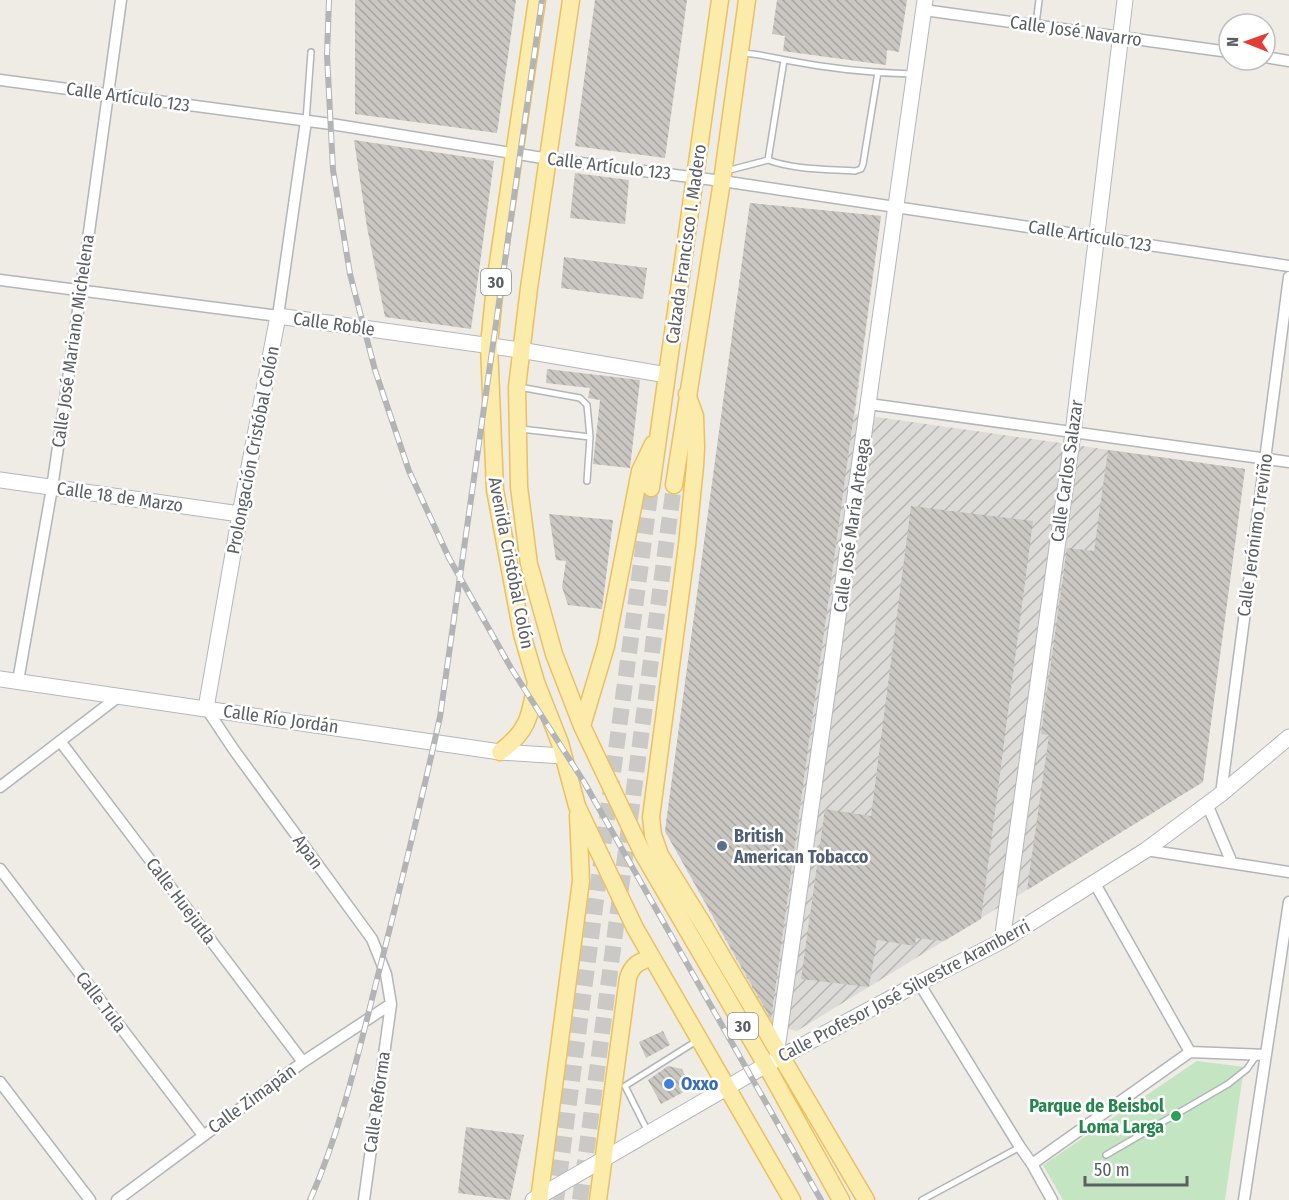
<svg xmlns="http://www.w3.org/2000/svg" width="1289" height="1200" viewBox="0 0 1289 1200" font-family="'Fira Sans Condensed',sans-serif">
<defs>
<pattern id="industrial-furrows" width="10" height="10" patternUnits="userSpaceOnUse" patternTransform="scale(1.5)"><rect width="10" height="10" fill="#dddbd7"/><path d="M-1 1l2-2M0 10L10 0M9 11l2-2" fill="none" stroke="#b6b5b2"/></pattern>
<pattern id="building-back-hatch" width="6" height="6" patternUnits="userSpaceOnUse" patternTransform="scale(1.5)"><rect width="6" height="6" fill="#cac7c2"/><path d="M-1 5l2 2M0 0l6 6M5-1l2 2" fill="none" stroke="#a7a5a1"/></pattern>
</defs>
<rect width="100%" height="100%" fill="#eeece5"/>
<path fill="url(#industrial-furrows)" d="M750,203L881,216L855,414L1245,469L1203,782L797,1031L773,1026L665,831Z"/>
<path fill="#c3e5c2" d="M1197,1061L1244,1067L1225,1200H1063L1043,1165Z"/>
<path fill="url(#building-back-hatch)" d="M355,0H516L497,133L355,114Z
M595,0H687L665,158L575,146Z
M777,0H907L899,52L887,50L886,65L783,51L785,36L772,34Z
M354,140L494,161L471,329L385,317L367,227Z
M575,173L629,180L625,224L570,218Z
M750,203L881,216L771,1019L665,831Z
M564,257L647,268L643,299L561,288Z
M547,369L640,380L630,468L593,464L600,400L588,398L590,388L546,383Z
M1108,450L1245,469L1203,782L1027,890L1049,735L1041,734L1067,548L1094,551Z
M911,506L1033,521L981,919L944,941L916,938L915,946L877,940L869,987L801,979L825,809L871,816Z
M549,514L613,520L602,609L568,605L562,587L566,561L556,560Z
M663,1031L670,1045L646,1058L639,1042Z
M668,1066L682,1069L691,1088L661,1104L648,1080Z
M466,1127L524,1135L510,1200L458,1193Z"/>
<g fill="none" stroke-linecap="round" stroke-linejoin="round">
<path stroke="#cac9c5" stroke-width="16" stroke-dasharray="16 8" stroke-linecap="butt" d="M556,1200L651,488
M580,1200L674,485"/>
<g stroke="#b2b5b9" stroke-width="8">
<path id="lane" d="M1036,24L1039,0
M743,53C758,54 771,57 785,60C826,68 871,73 912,74
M784,60L768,160C795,170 827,169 855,171L861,169L863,164L878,72
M306,121L311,52
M726,171L768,160
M519,387L580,398L587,405L590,437L587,481
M521,429L590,437
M648,1132L625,1086L698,1040
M1106,1155L1228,1084L1247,1069L1256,1056
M922,1200L1020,1147"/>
</g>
<g stroke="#b2b5b9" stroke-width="13">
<path id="street" d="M924,10L1229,52
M1265,57L1289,61
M0,80L331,124L549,159L722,181L1289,266
M0,280L278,316L306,121
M869,404L1289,462
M18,681L52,488L81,290L121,0
M206,708L234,750L372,939L386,974L391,1004L364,1200
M60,741L303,1062
M0,787L118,697
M1221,794L1289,277
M1207,804L1232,863
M1146,850L1289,872
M0,869L203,1135
M1094,882L1190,1052
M919,983L1020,1147L1032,1164L1052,1200
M1190,1052L1266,1055
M0,1082L90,1200
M1032,1164L1190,1052
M117,1200L303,1062L391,1004
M1244,1200L1289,902"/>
</g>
<g stroke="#b3b7bc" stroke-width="17">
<path id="secondary" d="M0,480L240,514
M0,679L500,752L563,756
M206,708L240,514L278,316L520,350L667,375
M1002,941L1073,433L1125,0
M777,1049L925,0
M533,1200L766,1065L919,983L1002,941L1146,850L1221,794L1289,737"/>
</g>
<g stroke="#ecbf60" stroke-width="19">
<path id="primary" d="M537,0L496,276L489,345L495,490L522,634L536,682L560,743L577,806L635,928L792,1200
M571,0L529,288L517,387L519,487L529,564L554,654L582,726L643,854L766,1065L841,1200
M687,394L695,416L696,447L695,466L687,545L651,817L653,835L660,855L703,924L866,1200
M674,485L722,181L747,0
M651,488L720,0
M582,726L606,646L640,471L653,444
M500,752C529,730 530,716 536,682
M539,1200L581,881L578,815
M598,1200L628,978C632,965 639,961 652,958"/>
</g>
<use href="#lane" stroke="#fff" stroke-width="5"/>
<use href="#street" stroke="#fff" stroke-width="10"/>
<use href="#secondary" stroke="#fff" stroke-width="15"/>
<use href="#primary" stroke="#fcecac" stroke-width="16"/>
<g stroke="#b3b4b5" stroke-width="6">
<path id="rail" d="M329,0L327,55L333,170L350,274L375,370L409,471L449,558L511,668L584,782L821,1200
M310,1200C340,1132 357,1059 375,987C398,897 420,807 440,717L542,0"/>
</g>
<use href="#rail" stroke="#fff" stroke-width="4" stroke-dasharray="11" stroke-linecap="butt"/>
</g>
<circle fill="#5c6f8a" stroke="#fff" stroke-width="2" cx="722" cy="846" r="6"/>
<circle fill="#3f7fe0" stroke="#fff" stroke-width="2" cx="669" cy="1084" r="6"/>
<circle fill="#2e9e5b" stroke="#fff" stroke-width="2" cx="1176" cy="1116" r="6"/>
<g text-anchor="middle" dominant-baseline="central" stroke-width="5" stroke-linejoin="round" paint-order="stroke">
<g fill="#fff" stroke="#8d9093" stroke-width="1.5">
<rect x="481" y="269" width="30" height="26" rx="4.5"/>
<rect x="728" y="1013" width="30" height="26" rx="4.5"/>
</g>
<g font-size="16" font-weight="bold" fill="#5c6065">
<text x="496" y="282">30</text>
<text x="743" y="1026">30</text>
</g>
<g font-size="18" fill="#5c6065" stroke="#fff">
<text transform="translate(1076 31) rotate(8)">Calle José Navarro</text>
<text transform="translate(128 97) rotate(8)">Calle Artículo 123</text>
<text transform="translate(609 166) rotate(7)">Calle Artículo 123</text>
<text transform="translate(1090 236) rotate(9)">Calle Artículo 123</text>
<text transform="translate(686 244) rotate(-82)">Calzada Francisco I. Madero</text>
<text transform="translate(334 324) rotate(8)">Calle Roble</text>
<text transform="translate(73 341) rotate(-82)">Calle José Mariano Michelena</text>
<text transform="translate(253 450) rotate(-79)">Prolongación Cristóbal Colón</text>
<text transform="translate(1067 471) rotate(-82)">Calle Carlos Salazar</text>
<text transform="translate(120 497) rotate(8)">Calle 18 de Marzo</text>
<text transform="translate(852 525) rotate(-82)">Calle José María Arteaga</text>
<text transform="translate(1255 535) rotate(-82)">Calle Jerónimo Treviño</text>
<text transform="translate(511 563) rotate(79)">Avenida Cristóbal Colón</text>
<text transform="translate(281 719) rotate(8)">Calle Río Jordán</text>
<text transform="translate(308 852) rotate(54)">Apan</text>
<text transform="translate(181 901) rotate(53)">Calle Huejutla</text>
<text transform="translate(904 991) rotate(-28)">Calle Profesor José Silvestre Aramberri</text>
<text transform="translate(101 1002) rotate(53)">Calle Tula</text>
<text transform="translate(252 1099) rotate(-36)">Calle Zimapán</text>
<text transform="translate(377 1102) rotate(-82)">Calle Reforma</text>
</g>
<g font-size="18" font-weight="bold" fill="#4e5e75" stroke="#fff" text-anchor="start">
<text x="734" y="836">British<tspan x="734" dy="21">American Tobacco</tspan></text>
</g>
<g font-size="18" font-weight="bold" fill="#366cbe" stroke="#fff" text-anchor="start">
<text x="681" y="1084">Oxxo</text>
</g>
<g font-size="18" font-weight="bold" fill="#27864d" stroke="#fff" text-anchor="end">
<text x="1164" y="1106">Parque de Beisbol<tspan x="1164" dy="21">Loma Larga</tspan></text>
</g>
</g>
<g transform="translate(1247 42) rotate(271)"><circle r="28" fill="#ffffff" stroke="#bebfc1" stroke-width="1.5"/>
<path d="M0-4.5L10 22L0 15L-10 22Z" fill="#e33d36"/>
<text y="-9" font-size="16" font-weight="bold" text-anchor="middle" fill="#5c6065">N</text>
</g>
<path d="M1085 1176v9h102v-9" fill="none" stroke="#5c6065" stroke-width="3"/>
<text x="1094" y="1176" font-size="18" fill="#5c6065" stroke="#ffffff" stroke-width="4.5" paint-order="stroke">50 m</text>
</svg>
